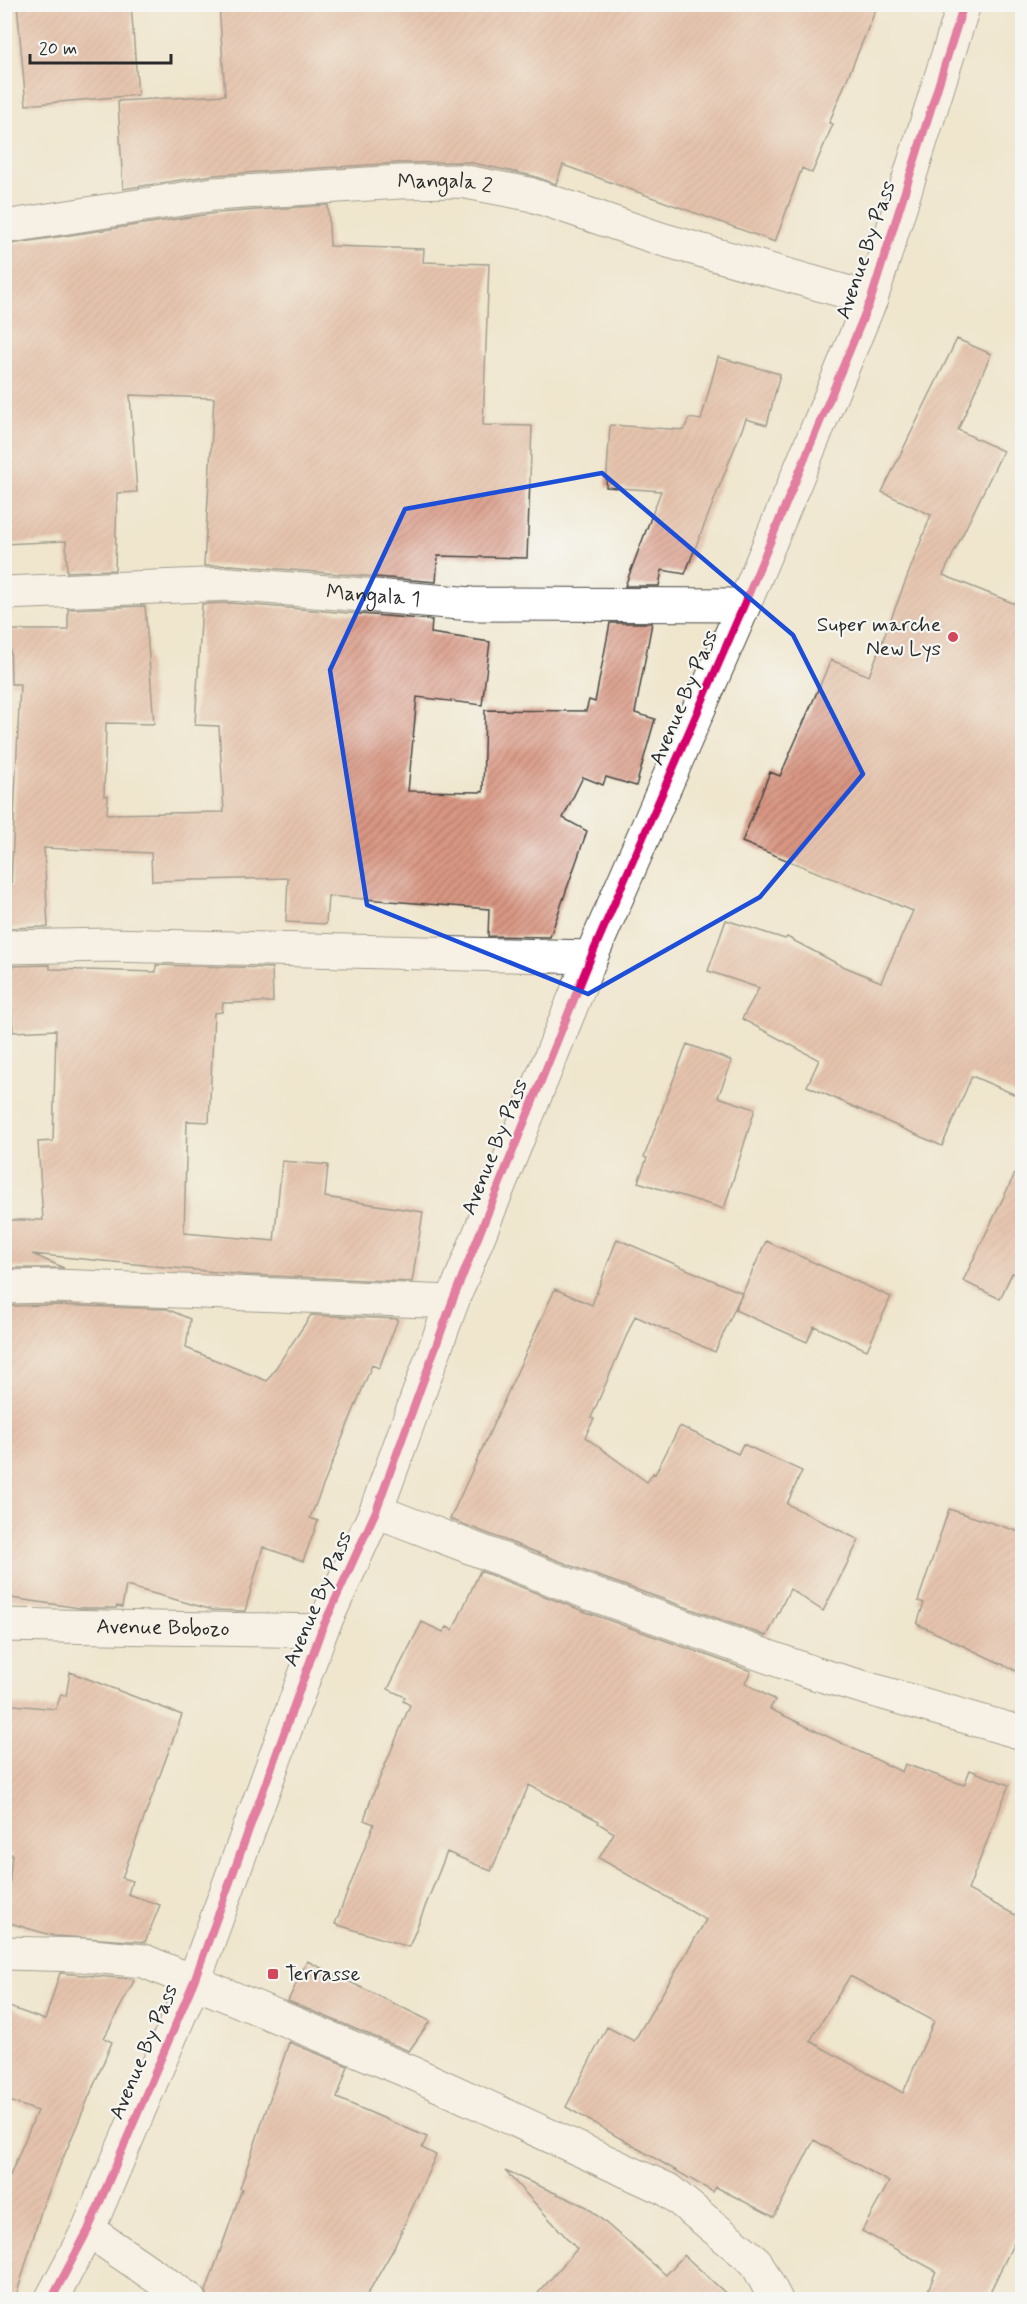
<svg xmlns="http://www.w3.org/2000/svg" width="1027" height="2304" viewBox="0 0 1027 2304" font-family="Mynerve,sans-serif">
<defs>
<pattern id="building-hatch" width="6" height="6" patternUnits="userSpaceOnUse" patternTransform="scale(1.5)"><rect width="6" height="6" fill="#d99783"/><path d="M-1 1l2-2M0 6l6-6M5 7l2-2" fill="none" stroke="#b07b6b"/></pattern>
</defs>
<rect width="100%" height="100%" fill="#f6f6f2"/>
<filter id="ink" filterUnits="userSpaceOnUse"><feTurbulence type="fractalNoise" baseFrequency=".0167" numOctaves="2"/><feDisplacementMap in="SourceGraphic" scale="12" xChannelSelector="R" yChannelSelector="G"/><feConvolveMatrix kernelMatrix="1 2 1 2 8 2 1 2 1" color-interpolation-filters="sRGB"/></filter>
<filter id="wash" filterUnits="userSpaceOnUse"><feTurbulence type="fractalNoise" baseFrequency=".008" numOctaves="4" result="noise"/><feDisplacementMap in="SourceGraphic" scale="24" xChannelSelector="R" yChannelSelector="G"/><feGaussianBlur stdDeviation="1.35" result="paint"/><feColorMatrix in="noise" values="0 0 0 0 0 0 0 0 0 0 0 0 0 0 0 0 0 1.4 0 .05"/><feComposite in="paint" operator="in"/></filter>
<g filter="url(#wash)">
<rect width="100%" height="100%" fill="#efe6cd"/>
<g id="blocks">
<path fill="url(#building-hatch)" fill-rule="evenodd" d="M17,4H131L138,95L26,105Z
M219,4H878L829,123L833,124L812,173L802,168L775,242L563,165L556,184L533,176L468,162L399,163L213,175L123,189L118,101L225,95Z
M328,205L330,246L424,249L423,262L489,264L483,425L532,426L527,558L438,556L436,582L231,565L204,566L214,398L130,395L137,492L117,493L115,570L67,572L66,541L4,544V245L216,213Z
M957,339L991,354L958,430L1003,451L943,575L1023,607V1098L972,1076L942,1146L807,1086L819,1060L742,1019L759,988L708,971L726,920L785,939L787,937L838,964L881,982L913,911L742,842L770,772L780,776L831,660L869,676L931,515L882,492Z
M718,357L780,374L767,425L746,419L685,574L662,570L659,586H625L661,491L606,487L610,425L684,430L689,418L701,420Z
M230,603L432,620L431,633L490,642L482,705L417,697L408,791L483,792L485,710L586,711L589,700L595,702L610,623H652L635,713L655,719L636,786L606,777L603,785L583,777L563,818L587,831L550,937L488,936L489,909L328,896L326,924L286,922L288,878L152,881L151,853L44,848L48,927L4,928V886H11L20,684H11L10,630H68V609L145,606L154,724L106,723L104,796H108L107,814L224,812L219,726L195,725L202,604Z
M50,965V969L156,972V965L272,968L273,1002L223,1003L222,1012L214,1013L209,1122L187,1121L184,1233L274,1241L282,1161L328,1165L325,1197L423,1212L412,1282L246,1275L32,1254L64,1268H9L8,1252H4V1220H43L38,1142L53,1141L56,1030L13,1032L9,966Z
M687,1044L732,1061L718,1097L755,1109L724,1209L638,1182L647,1158L644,1157Z
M1023,1157V1277L1012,1273L1000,1299L963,1281Z
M617,1239L742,1293L715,1352L635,1316L591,1418L594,1419L585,1437L647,1482L653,1473L655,1474L680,1426L738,1454L743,1444L802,1471L787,1504L859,1540L823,1611L790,1589L767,1636L598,1576L450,1519L555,1289L592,1305Z
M766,1241L891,1297L867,1350L814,1326L807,1342L735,1310Z
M55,1305L167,1309L190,1319L186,1348L267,1381L311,1315L398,1319L379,1368L372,1365L310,1518L318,1521L303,1561L263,1547L245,1611L213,1610L126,1586L122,1607L117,1606L116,1608H80L4,1597V1336L7,1306Z
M949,1509L1023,1533V1674L917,1624L924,1603L918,1601Z
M480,1571L586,1612L751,1671L745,1683L775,1700L770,1709L902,1772L905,1764L964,1785L970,1770L1009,1785L968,1890L1023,1919V2224L986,2300H924L936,2271L862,2231L889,2182L814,2140L774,2217L716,2187L713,2192L566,2107L607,2027L634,2041L706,1920L599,1858L614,1833L598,1823L599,1821L529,1785L491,1871L447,1852L409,1947L335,1924L374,1824L364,1820L371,1799L410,1705L403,1701L405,1697L388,1689L422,1622L443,1632L447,1627L453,1630ZM850,1976L934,2021L903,2093L810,2041Z
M70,1672L182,1715L122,1878L132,1881L128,1894L160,1905L145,1942L54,1936L6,1922L12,1854H4V1704L56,1709L61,1694L66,1696Z
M307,1961L430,2021L409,2051L288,2001Z
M60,1973L131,1979L134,1981L104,2038L112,2042L42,2208L15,2300H4V2190L37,2111L4,2099V2005L45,2020Z
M289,2042L348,2066L337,2098L427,2137L422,2148L436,2155L393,2250L364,2300H208L206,2291L242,2189L240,2188Z
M505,2171L587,2207L666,2275L684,2255L733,2300H532L577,2249Z"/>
</g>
</g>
<g filter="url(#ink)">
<use href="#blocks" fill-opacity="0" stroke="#484743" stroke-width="1.5"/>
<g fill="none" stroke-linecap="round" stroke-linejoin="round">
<g stroke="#484743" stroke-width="35">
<g id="minor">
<path id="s1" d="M4,227L214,194L400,182L461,181L529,194L661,239L871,299"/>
<path id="s2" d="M4,593L230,584L472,604L744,605"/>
<path d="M4,947L110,945L591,957"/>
<path d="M4,1287L55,1286L452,1302"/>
<path d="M376,1511L592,1594L814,1673L1022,1733"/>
<path id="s3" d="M4,1625L321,1631"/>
<path d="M4,1953L82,1955L144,1961L415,2074L668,2190L756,2262L776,2300"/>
<path d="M88,2230L190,2300"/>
</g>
</g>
<g stroke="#484743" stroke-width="35">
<path id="highway" d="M51,2300L88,2230L194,1981L321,1631L376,1511L452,1302L591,957L744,605L871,299L964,4"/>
</g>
<use href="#minor" stroke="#fff" stroke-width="33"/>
<use href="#highway" stroke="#fff" stroke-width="33"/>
<g stroke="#f6f6f2" stroke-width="11">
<path id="cycleway" d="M51,2300L88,2230L194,1981L321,1631L376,1511L452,1302L591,957L744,605L871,299L964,4"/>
</g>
<use href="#cycleway" stroke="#d6006c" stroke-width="8"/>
</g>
</g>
<path d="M0 0H1027V2304H0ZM602,473L793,635L863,774L760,897L588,994L367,905L330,670L405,509Z" fill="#efe6cd" fill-opacity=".55" fill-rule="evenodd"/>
<path fill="none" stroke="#1d4ed8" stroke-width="4.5" stroke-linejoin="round" d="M602,473L793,635L863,774L760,897L588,994L367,905L330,670L405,509Z"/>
<g fill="#d1495b" stroke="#f6f6f2" stroke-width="2">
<circle cx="953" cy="637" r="6"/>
<rect x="267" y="1968" width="12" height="12" rx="3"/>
</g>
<g text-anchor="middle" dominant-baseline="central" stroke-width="4.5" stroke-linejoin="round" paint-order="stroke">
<g font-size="21" fill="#2b2b2b" stroke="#f6f6f2">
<text stroke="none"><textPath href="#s1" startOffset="444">Mangala 2</textPath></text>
<text transform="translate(866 250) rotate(-71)">Avenue By Pass</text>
<text stroke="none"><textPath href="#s2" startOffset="370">Mangala 1</textPath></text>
<text transform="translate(684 698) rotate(-67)">Avenue By Pass</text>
<text transform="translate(495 1147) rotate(-68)">Avenue By Pass</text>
<text transform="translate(318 1599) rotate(-67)">Avenue By Pass</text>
<text stroke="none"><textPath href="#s3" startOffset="159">Avenue Bobozo</textPath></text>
<text transform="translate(144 2052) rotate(-67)">Avenue By Pass</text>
</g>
<g font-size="21" fill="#2b2b2b" stroke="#f6f6f2" text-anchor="end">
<text x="941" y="625">Super marche<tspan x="941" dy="24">New Lys</tspan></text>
<text x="285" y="1974" text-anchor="start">Terrasse</text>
</g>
</g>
<rect width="1027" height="2304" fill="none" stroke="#f6f6f2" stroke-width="24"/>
<path d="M30 54v9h141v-9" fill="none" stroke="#2b2b2b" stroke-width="3"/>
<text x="39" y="54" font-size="18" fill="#2b2b2b" stroke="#f6f6f2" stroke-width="4.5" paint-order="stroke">20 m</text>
</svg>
